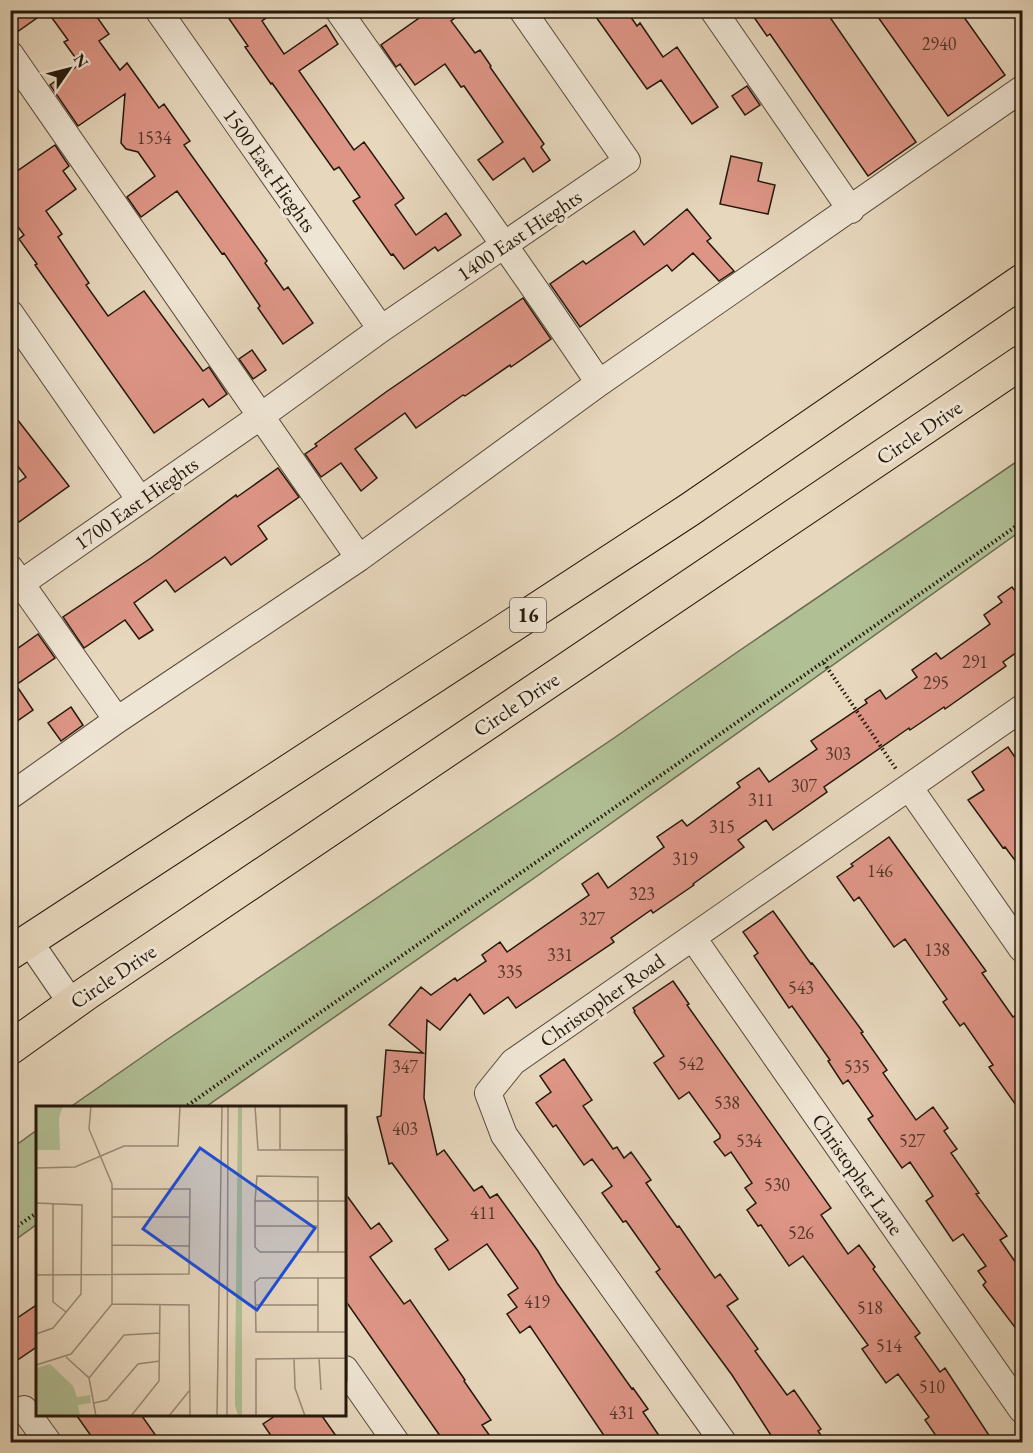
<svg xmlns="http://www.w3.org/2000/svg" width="1033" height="1453" viewBox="0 0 1033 1453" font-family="'EB Garamond',serif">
<rect width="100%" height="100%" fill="#e7d7bd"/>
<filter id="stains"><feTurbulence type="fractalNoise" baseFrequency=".00333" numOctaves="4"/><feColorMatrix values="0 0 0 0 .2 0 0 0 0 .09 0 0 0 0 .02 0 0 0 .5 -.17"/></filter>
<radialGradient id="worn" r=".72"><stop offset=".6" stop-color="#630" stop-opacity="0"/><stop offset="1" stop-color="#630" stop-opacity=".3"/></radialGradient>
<path fill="#b1bf95" stroke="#6a6c50" stroke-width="1.5" d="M1022,458V530L540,874L204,1108H69L165,1041L614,738L733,655Z
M37,1130V1224L11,1243V1149Z"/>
<path fill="#de9586" stroke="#24180b" stroke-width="1.5" d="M10,10H92L109,34L99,41L120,70L127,63L159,108L164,104L190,141L184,145L267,261L265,263L284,290L288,287L313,323L283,344L258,308L260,306L224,253L222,254L177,191L141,217L127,197L155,176L138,152L126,149L121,143L125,94L78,126L50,85L80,64L64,42L68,40L47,11L10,37Z
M223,10H277L262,21L284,54L326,25L338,44L299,71L354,150L364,142L404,198L395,205L416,235L446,213L461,235L438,251L435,247L404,269L393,254L391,255L353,201L360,197L339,167L334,170L272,83L271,84L245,47L248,46Z
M414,10H466L451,21L475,53L480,50L491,66L490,67L544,144L541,147L550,160L533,172L524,158L493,180L478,160L503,142L464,86L461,87L445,64L415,85L400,64L396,67L381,45L419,18Z
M591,10H626L637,26L640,23L663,57L677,47L718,107L692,124L661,80L647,89Z
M749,10H825L916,142L868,176L770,34L767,36Z
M873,10H959L1005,75L948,116Z
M747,86L760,105L745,115L732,96Z
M55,145L69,166L63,171L76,189L46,211L62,234L58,237L89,283L86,285L108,316L144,291L203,371L209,367L227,394L209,407L203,399L154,433L35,265L37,264L19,239L24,235L10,216V176Z
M731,156L762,163L758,181L775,185L768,214L720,204Z
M687,209L711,238L707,241L734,271L719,281L693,253L672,271L667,265L580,327L550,284L583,261L586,264L634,231L644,245Z
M523,298L551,339L511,367L510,365L465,396L463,395L416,428L405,413L355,449L377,478L361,491L341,463L321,477L305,454L317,446L315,444L386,392Z
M252,350L266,370L253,379L239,359Z
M10,410L69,486L19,522L10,510V488L26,477L10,456Z
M278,468L299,497L258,526L267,539L231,565L225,557L175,592L166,580L134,603L153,630L139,639L125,620L84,648L63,617L151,558L236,495L237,497Z
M1012,587L1023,601V648L1003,662L1006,666L945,709L944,707L910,730L909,728L824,787L827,792L773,830L766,820L738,840L744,847L693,884L694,885L653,913L651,910L611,938L614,942L516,1008L508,997L484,1014L470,994L440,1030L427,1020L424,1098L437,1155L444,1150L474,1191L482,1186L490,1198L497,1194L538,1251L557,1283L632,1389L633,1388L648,1409L643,1412L664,1443H609L530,1326L520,1333L507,1314L517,1307L508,1295L518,1288L487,1244L449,1270L435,1249L448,1240L392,1163L389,1164L377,1117L381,1116L386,1050L423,1053L389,1025L421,987L431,995L455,978L457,981L486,961L482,955L500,942L507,952L589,895L582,884L598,873L608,888L664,847L657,837L682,820L687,826L740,787L737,783L759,768L769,782L817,749L811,741L867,703L865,700L880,690L886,699L917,677L912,670L936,653L941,659L990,624L984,615L1002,602L998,597Z
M38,634L55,658L16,685L33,710L10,726V654Z
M71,707L83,725L61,741L48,723Z
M1008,747L1023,769V871L1005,847L1003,848L968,800L984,790L972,772Z
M889,837L986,971L982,973L1013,1017L1016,1015L1023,1025V1115L989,1067L993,1065L964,1023L960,1026L943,1002L947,999L905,939L894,947L859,897L854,901L837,877L853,866L851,864Z
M773,911L811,964L812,963L863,1032L861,1033L887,1070L883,1073L916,1120L933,1107L948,1128L944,1131L957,1149L951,1153L979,1193L976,1194L1007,1236L1000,1240L1023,1273V1338L983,1285L986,1282L978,1271L986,1266L963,1234L953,1241L926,1201L933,1196L910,1162L902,1168L868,1119L873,1116L848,1080L843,1084L828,1061L830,1060L792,1006L789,1008L754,956L758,953L743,932Z
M673,981L689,1004L687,1005L831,1208L821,1215L848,1254L859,1245L875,1267L873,1269L920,1333L915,1337L940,1372L945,1368L994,1443H941L925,1420L929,1417L898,1374L886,1383L862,1349L868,1345L803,1256L789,1266L761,1225L758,1226L747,1210L756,1203L745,1188L752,1183L731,1152L725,1156L714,1142L720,1138V1135L689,1092L679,1099L654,1063L664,1056L634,1012L635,1011L633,1008Z
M564,1059L592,1100L583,1106L613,1149L617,1147L624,1158L631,1152L651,1180L646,1183L677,1227L679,1226L715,1278L720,1274L738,1299L727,1306L758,1349L755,1351L787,1395L794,1390L821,1429L818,1431L826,1443H776L732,1375L656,1272L660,1269L626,1221L623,1222L602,1193L612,1186L592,1159L584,1165L556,1125L553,1127L536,1103L551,1092L540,1076Z
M345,1193L371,1229L379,1223L392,1241L370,1257L404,1304L410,1300L465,1380L464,1381L491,1420L482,1425L495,1443H445L345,1300Z
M38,1304V1346L10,1365V1323Z
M77,1416H142L161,1443H96Z
M275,1416H322L341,1443H276L263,1424Z"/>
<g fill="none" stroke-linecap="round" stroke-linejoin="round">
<g stroke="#554838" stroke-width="28">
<path id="minor" d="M158,10L381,329
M338,10C425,134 515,257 599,383
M713,10L851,210
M10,54L359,558
M10,313L140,500
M10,568L117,720
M10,591L261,416L381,329L627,161L522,10
M909,787L1022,708
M10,796L117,720L359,558L599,383L1022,89
M693,938L1022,1410
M29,941L72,1004
M345,1369L396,1442
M24,1409L48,1442
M723,1442L504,1135L488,1093L513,1062L909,787L1022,949"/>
</g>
<g stroke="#24180b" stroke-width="35">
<path id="highway" d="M10,953L689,510L1022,281
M10,1048L87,993L1022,362"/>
</g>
<path stroke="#24180b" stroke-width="4" stroke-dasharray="1.5 3" stroke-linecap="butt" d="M824,663L896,769
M184,1108C463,912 744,719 1022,522
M10,1231L38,1212"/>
<use href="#minor" stroke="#efe5d4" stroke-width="26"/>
<use href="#highway" stroke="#e7d7bd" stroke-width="33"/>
</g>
<g text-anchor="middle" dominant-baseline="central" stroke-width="6" stroke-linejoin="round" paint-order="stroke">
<g font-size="18" fill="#52372a">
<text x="939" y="43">2940</text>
<text x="154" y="137">1534</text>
<text x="975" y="661">291</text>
<text x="936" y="682">295</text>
<text x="838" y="753">303</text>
<text x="804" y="785">307</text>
<text x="761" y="799">311</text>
<text x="722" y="826">315</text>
<text x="685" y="858">319</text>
<text x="880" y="870">146</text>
<text x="642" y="893">323</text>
<text x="592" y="918">327</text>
<text x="937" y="949">138</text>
<text x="560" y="954">331</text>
<text x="510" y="971">335</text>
<text x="801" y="987">543</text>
<text x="691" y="1063">542</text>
<text x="405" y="1066">347</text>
<text x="857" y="1066">535</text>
<text x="727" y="1102">538</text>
<text x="405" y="1128">403</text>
<text x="749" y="1140">534</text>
<text x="912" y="1140">527</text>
<text x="777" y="1184">530</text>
<text x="483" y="1212">411</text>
<text x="801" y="1232">526</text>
<text x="537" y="1301">419</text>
<text x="870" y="1307">518</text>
<text x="889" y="1345">514</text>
<text x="932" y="1386">510</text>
<text x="622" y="1412">431</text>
</g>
<rect fill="#efe5d4" stroke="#615647" stroke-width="1.5" x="510" y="598" width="36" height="34" rx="4.5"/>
<g font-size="20" font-weight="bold" fill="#24180b">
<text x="528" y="615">16</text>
</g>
<g font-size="21" fill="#24180b" stroke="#efe5d4">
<text transform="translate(270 170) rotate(55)">1500 East Hieghts</text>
<text transform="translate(519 235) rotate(-34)">1400 East Hieghts</text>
<text transform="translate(919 432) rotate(-34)">Circle Drive</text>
<text transform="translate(136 503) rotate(-35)">1700 East Hieghts</text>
<text transform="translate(516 704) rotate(-34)">Circle Drive</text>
<text transform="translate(113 976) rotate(-34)">Circle Drive</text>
<text transform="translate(602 1000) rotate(-35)">Christopher Road</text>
<text transform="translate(858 1174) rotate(55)">Christopher Lane</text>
</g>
</g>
<g transform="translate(36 1106)">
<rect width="310" height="310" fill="#e7d7bd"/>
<path d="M0,0H27L23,12L24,44H0ZM202,0H206V310H202L199,299V274ZM14,258L37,280L41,291L54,289L55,297L42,299L44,310H0V262Z" fill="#b1bf95"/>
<path fill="none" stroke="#998b76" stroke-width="1.5" d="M219,0L222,44H308M244,0V44M311,28V276M0,62L39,61L88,40H142L144,0M219,95L221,70L282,71V146M309,95H219V141L224,146H309M0,97L46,99L45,188L17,222L0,228M17,97V196L30,206M76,111H154M219,120H282M76,139L154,140M0,169L153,168L154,83H76M76,198L153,199L154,310M219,199H282M282,226V172M309,226H220L219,176L224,172H310M30,251L53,272L60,310M258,252L259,282L269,310M283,252L285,284M0,259L35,248L76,198V78L53,23L55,0M53,272L88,229L124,227M58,297L71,294L102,258L124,255M95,310L123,275L124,198M133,310L153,285M181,310L186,0M191,310L192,0M220,310V253L311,252"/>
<path fill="#1d4ed8" fill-opacity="0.15" stroke="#1d4ed8" stroke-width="3" d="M164,42L279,122L221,204L107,123Z"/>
<rect width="310" height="310" fill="none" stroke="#24180b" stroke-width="3"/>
</g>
<rect width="1033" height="1453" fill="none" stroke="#e7d7bd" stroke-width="36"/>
<rect x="12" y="12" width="1009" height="1429" fill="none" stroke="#24180b" stroke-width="3"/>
<rect x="18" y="18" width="997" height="1417" fill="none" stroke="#24180b" stroke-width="1.5"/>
<g transform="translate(69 69) rotate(55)" stroke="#efe5d4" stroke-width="4.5" paint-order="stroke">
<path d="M0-4.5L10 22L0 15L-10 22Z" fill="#24180b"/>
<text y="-9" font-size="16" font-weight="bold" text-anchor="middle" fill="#24180b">N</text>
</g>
<rect width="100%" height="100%" filter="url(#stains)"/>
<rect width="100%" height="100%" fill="url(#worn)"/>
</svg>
